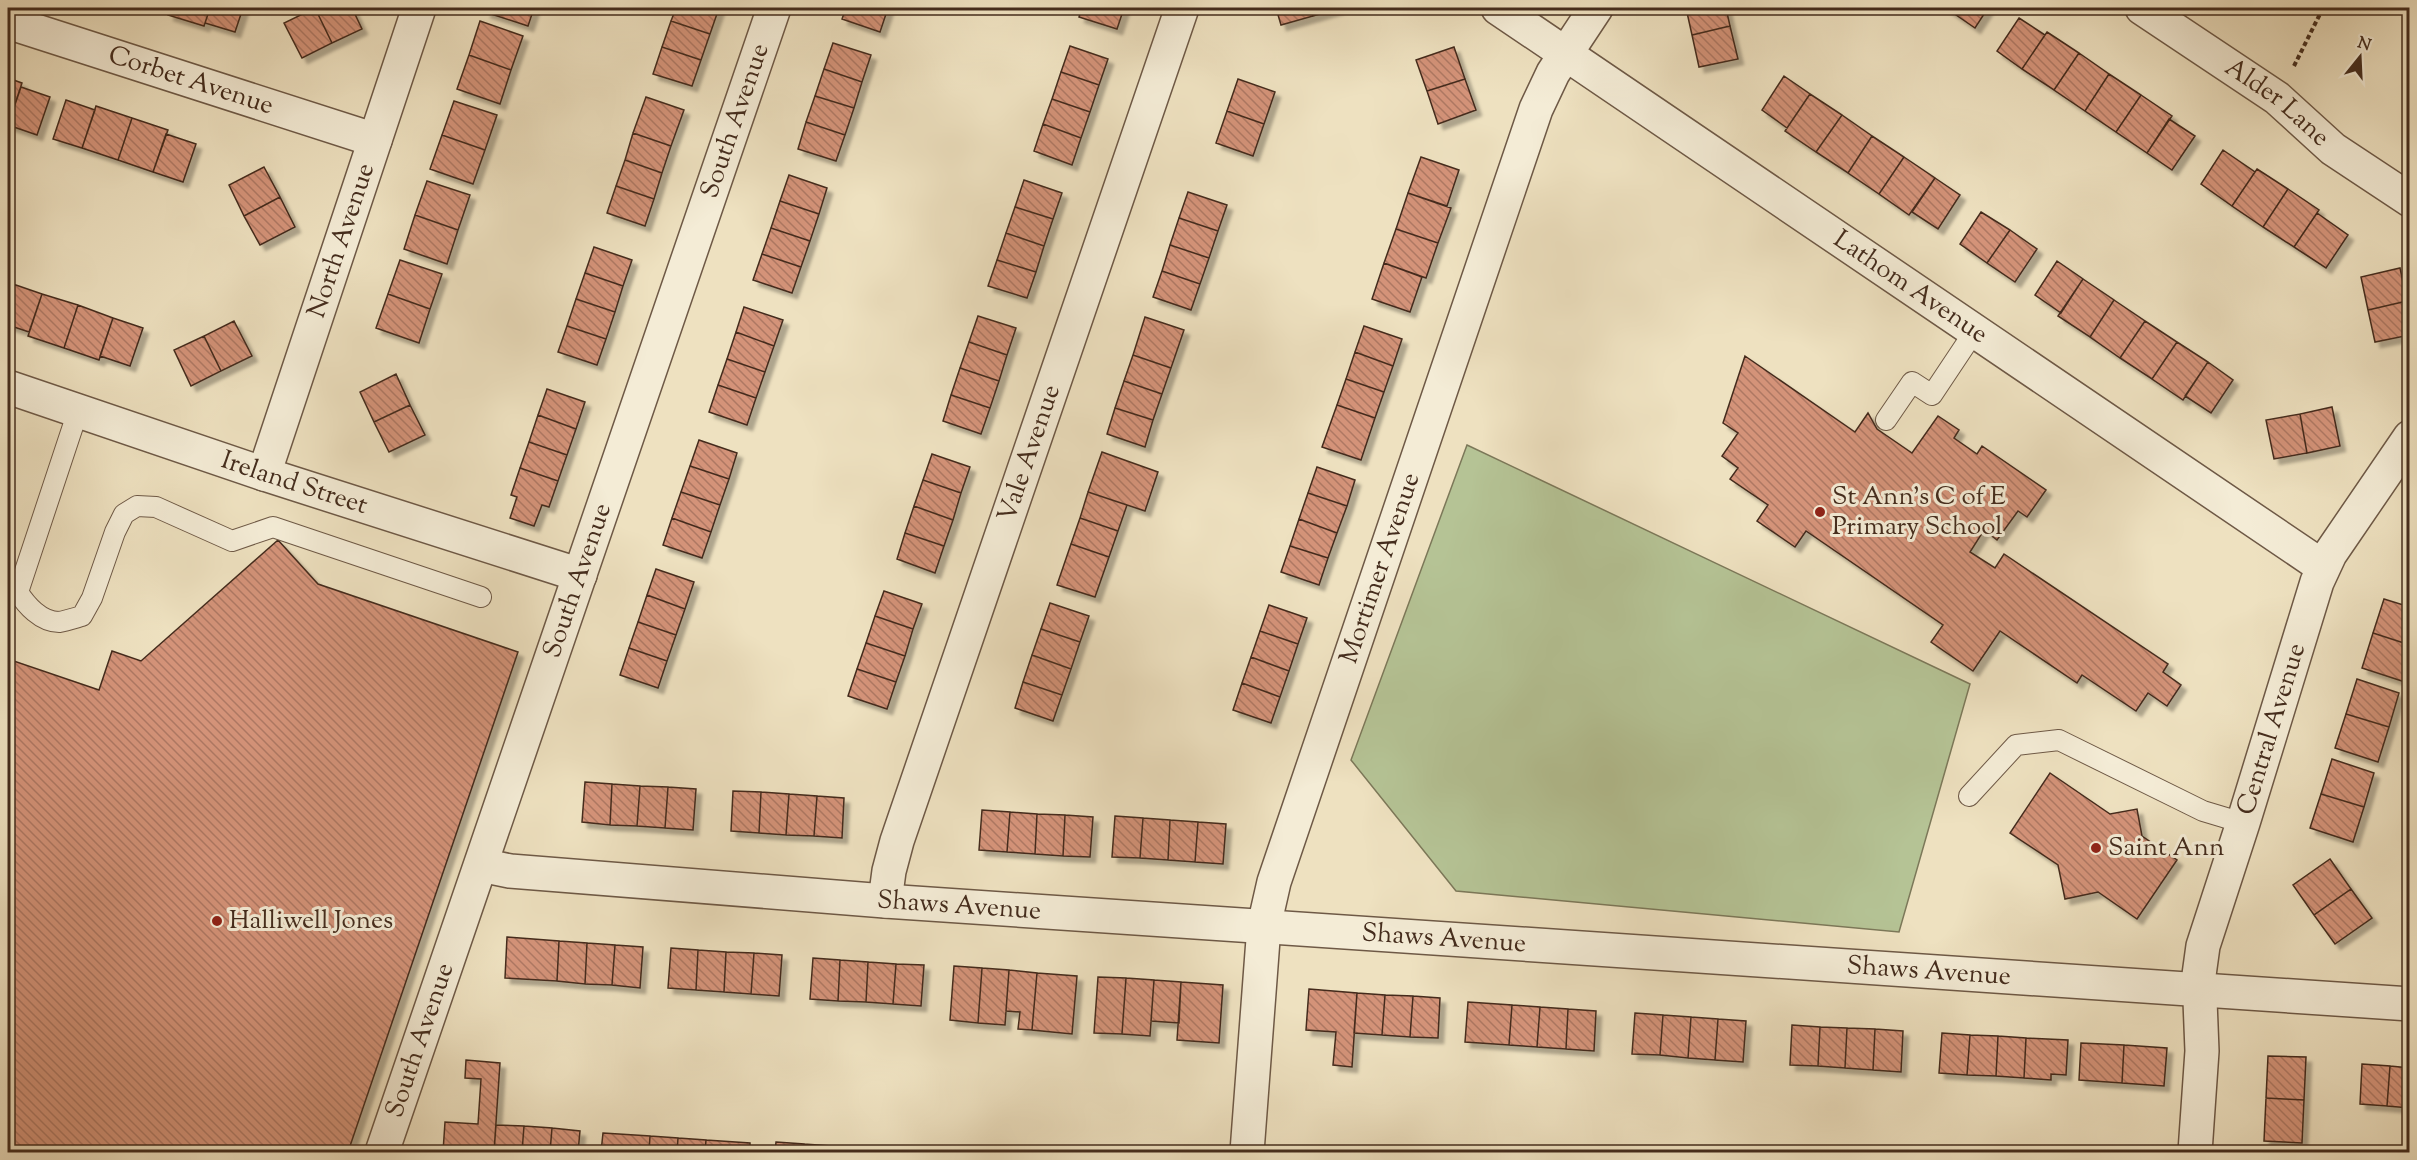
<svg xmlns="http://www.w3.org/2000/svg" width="2417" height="1160" viewBox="0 0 2417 1160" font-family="'Sorts Mill Goudy',serif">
<defs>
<pattern id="building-back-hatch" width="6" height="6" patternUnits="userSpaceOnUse" patternTransform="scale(1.5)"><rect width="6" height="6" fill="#d49379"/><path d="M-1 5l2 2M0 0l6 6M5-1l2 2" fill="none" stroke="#ae7863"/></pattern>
<filter id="shadow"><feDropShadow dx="5.5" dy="5.5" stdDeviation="1.5" flood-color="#0004"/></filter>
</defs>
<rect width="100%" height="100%" fill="#eee1c0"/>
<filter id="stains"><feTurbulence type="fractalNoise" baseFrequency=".00333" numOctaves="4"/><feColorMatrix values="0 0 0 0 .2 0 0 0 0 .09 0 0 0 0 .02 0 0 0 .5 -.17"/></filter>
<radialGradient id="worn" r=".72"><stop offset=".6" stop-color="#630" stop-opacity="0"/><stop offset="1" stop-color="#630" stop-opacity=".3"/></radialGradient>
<path fill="#b5c395" stroke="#7c7859" stroke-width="1.5" d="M1467,445L1970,684L1899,932L1456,891L1351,760Z"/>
<path fill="url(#building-back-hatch)" stroke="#442c1d" stroke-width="1.5" filter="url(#shadow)" d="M170,8H210L204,26L168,15Z
M210,8H243L235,32L205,23Z
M315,8L332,43L302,58L284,23Z
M315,8H352L362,29L332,43Z
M487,8H534L528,26L485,12Z
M676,8H719L710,34L671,21Z
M846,8H888L880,32L842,19Z
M1082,8H1124L1117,29L1079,17Z
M1276,8H1311L1313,16L1281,25Z
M1311,8H1340L1313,16Z
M1686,8H1726L1730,26L1692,35Z
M1946,8H1988L1975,28Z
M2019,18L2045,35L2022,69L1997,51Z
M480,21L523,36L511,70L469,55Z
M671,21L710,34L701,60L662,47Z
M1730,26L1738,59L1699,67L1692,35Z
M2047,32L2079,53L2054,90L2022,69Z
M833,43L871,55L862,82L824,69Z
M1070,46L1108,59L1099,85L1061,72Z
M662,47L701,60L692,86L653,74Z
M1454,47L1465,79L1427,91L1416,60Z
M2079,53L2109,74L2085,111L2054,90Z
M469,55L511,70L500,104L457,89Z
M824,69L862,82L854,108L815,96Z
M1061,72L1099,85L1090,112L1052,99Z
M2109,74L2141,95L2116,132L2085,111Z
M1784,76L1810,94L1787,128L1762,110Z
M8,78L22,83L8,125Z
M1238,79L1275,92L1264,124L1227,111Z
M1465,79L1476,110L1438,124L1427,91Z
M21,87L50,97L37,135L8,125Z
M1810,94L1842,115L1816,152L1785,131Z
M2141,95L2172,116L2147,153L2116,132Z
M815,96L854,108L845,135L806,122Z
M646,97L684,110L671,146L633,133Z
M1052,99L1090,112L1081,138L1043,124Z
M66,100L95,110L82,148L53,139Z
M454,101L497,115L485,150L442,135Z
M96,106L132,118L118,160L82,148Z
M1227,111L1264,124L1253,156L1216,143Z
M1842,115L1872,136L1848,173L1816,152Z
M132,118L168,130L153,172L118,160Z
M2169,119L2195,136L2172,170L2147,153Z
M806,122L845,135L836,161L798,149Z
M1043,124L1081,138L1072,165L1034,151Z
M633,133L671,146L662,173L625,160Z
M166,134L196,144L183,182L153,172Z
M442,135L485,150L473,184L430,169Z
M1872,136L1904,157L1879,194L1848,173Z
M2223,150L2255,172L2232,206L2201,184Z
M1421,157L1459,170L1447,206L1408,193Z
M1904,157L1935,178L1909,215L1879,194Z
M625,160L662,173L654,199L616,186Z
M264,167L280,197L244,216L229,185Z
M2257,169L2288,189L2263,227L2232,206Z
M789,175L827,188L819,214L780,201Z
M1935,178L1960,195L1938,229L1912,212Z
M1024,180L1062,193L1053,219L1015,207Z
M427,181L470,195L458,230L415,215Z
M616,186L654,199L645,226L607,213Z
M2288,189L2319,210L2294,247L2263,227Z
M1188,192L1227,205L1218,231L1179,218Z
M1408,193L1451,208L1438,243L1396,229Z
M280,197L295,227L260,245L244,216Z
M780,201L819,214L810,241L771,228Z
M1015,207L1053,219L1044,246L1006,233Z
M1981,212L2010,230L1987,263L1960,244Z
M2317,213L2348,235L2326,268L2294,247Z
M415,215L458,230L447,264L404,249Z
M1179,218L1218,231L1209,258L1170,245Z
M771,228L810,241L801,267L762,254Z
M1396,229L1438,243L1426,278L1384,263Z
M2010,230L2037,249L2015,282L1987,263Z
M1006,233L1044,246L1036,272L997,260Z
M1170,245L1209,258L1200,284L1162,271Z
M594,247L632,260L623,286L585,273Z
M762,254L801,267L792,293L753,280Z
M400,260L442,274L430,309L388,294Z
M997,260L1036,272L1027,298L988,286Z
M2057,261L2083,279L2061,313L2035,295Z
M1384,263L1422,277L1410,312L1372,299Z
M2400,268L2407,301L2368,310L2361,277Z
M1162,271L1200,284L1191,310L1153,297Z
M585,273L623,286L615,312L576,299Z
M2083,279L2114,300L2090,337L2058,316Z
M13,284L42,294L29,332L8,325V300Z
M42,294L78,305L64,348L28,336Z
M388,294L430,309L419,343L376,328Z
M576,299L615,312L606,339L567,326Z
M2114,300L2145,321L2120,358L2090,337Z
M2407,301L2410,314V335L2375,342L2368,310Z
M78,305L113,318L99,360L64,348Z
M744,307L783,320L774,346L736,332Z
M978,316L1016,328L1007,355L969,342Z
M1145,317L1184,330L1171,368L1133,355Z
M113,318L143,328L130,366L100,356Z
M234,321L252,356L221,371L204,336Z
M2145,321L2177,342L2152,379L2120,358Z
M567,326L606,339L597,365L558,352Z
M1364,326L1402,339L1393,366L1355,352Z
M736,332L774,346L765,372L727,359Z
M204,336L221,371L191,386L174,350Z
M969,342L1007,355L999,381L960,368Z
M2177,342L2208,362L2183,400L2152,379Z
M1355,352L1393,366L1384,392L1346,379Z
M1133,355L1171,368L1162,394L1124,381Z
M1745,356L1855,432L1868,413L1877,429L1912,453L1938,416L1959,430L1954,438L1977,454L1982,446L2046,490L2027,517L2018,511L1997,540L1984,530L1970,552L1995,568L2004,554L2168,664L2163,672L2181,685L2167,706L2148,693L2136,711L2082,675L2077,683L2000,631L1973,671L1931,642L1943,625L1806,531L1795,547L1757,521L1768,505L1730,479L1738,468L1722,456L1738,433L1723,423Z
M727,359L765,372L756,398L718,385Z
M2208,362L2233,380L2211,413L2185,396Z
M960,368L999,381L990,408L951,395Z
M396,374L410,405L374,422L360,392Z
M1346,379L1384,392L1375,418L1337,405Z
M1124,381L1162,394L1153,420L1115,408Z
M718,385L756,398L747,425L709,412Z
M547,389L585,402L576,429L538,415Z
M951,395L990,408L981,434L943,421Z
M410,405L425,435L389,452L374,422Z
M1337,405L1375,418L1361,460L1322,447Z
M2332,407L2340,446L2307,453L2300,414Z
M1115,408L1153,420L1145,447L1107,434Z
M2300,414L2307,453L2274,459L2266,420Z
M538,415L576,429L567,455L529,442Z
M699,440L737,453L729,479L690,466Z
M529,442L567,455L558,481L520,468Z
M1102,452L1158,472L1145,511L1088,492Z
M932,454L970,467L961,493L923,480Z
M690,466L729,479L720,505L681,492Z
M1317,467L1355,480L1347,506L1308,493Z
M520,468L558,481L549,507L542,505L534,526L510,518L517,497L511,495Z
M923,480L961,493L953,520L914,506Z
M681,492L720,505L711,532L672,518Z
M1088,492L1127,505L1118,531L1080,518Z
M1308,493L1347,506L1337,533L1299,519Z
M914,506L953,520L944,546L905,533Z
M672,518L711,532L702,558L663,545Z
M1080,518L1118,531L1109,557L1071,544Z
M1299,519L1337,533L1328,558L1290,546Z
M905,533L944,546L935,573L897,559Z
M278,540L318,584L518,652L348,1152H8V659L99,690L112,651L141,661Z
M1071,544L1109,557L1095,597L1057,585Z
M1290,546L1328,558L1319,585L1281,572Z
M656,569L694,582L685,609L647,595Z
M884,591L922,604L913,629L875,616Z
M647,595L685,609L676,635L638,622Z
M2384,599L2410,607V645L2373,633Z
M1050,603L1089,616L1080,642L1041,629Z
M1269,605L1307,618L1298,644L1260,631Z
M875,616L913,629L905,656L866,643Z
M638,622L676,635L667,661L629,648Z
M1041,629L1080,642L1071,669L1032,655Z
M1260,631L1298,644L1289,671L1251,657Z
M2373,633L2410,645V667L2405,682L2362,668Z
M866,643L905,656L896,682L857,669Z
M629,648L667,661L658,688L620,675Z
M1032,655L1071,669L1062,695L1023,682Z
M1251,657L1289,671L1280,697L1242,683Z
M857,669L896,682L887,709L848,696Z
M2357,679L2399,693L2389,727L2346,714Z
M1023,682L1062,695L1053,721L1015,708Z
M1242,683L1280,697L1271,723L1233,710Z
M2346,714L2389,727L2378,762L2335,748Z
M2332,759L2374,773L2364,807L2321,794Z
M2050,773L2110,814L2137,809L2142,836L2177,860L2137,919L2098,892L2065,899L2058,865L2010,833Z
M585,782L612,784L610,825L582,822Z
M612,784L640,786L637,826L610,825Z
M640,786L668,787L665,828L637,826Z
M668,787L696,789L693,830L665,828Z
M733,791L761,792L759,833L731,831Z
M761,792L789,794L786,835L759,833Z
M789,794L817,796L814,836L786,835Z
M2321,794L2364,807L2353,842L2310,828Z
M817,796L844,798L842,838L814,836Z
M982,810L1010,812L1007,852L979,850Z
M1010,812L1037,814L1035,854L1007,852Z
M1037,814L1065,815L1063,856L1035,854Z
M1065,815L1093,817L1090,857L1063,856Z
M1115,816L1143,818L1140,858L1112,857Z
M1143,818L1170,820L1168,860L1140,858Z
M1170,820L1198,822L1195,862L1168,860Z
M1198,822L1226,824L1223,864L1195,862Z
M2330,859L2351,889L2314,915L2293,885Z
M2351,889L2372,918L2335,944L2314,915Z
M507,937L559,941L557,981L505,978Z
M559,941L587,943L585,984L557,981Z
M587,943L615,945L612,985L585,984Z
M615,945L643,947L640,988L612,985Z
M671,948L698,950L696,990L668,988Z
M698,950L726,952L724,992L696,990Z
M726,952L754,953L751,994L724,992Z
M754,953L782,955L779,996L751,994Z
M813,958L840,960L838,1001L810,999Z
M840,960L868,962L866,1002L838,1001Z
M868,962L896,964L893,1004L866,1002Z
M896,964L924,965L921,1006L893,1004Z
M954,966L982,968L978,1023L950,1020Z
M982,968L1009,970L1005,1025L978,1023Z
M1009,970L1037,973L1032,1030L1018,1029L1020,1012L1006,1011Z
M1037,973L1077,976L1072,1034L1032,1030Z
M1098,977L1126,978L1122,1034L1094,1033Z
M1126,978L1154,980L1150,1036L1122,1034Z
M1154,980L1181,982L1179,1023L1151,1021Z
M1181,982L1223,985L1219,1043L1177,1040Z
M1309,989L1357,993L1352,1067L1333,1065L1336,1032L1306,1030Z
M1357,993L1385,995L1382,1035L1354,1033Z
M1385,995L1413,996L1410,1037L1382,1035Z
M1413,996L1440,998L1438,1038L1410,1037Z
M1468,1002L1512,1005L1509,1045L1465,1042Z
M1512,1005L1540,1007L1537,1047L1509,1045Z
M1540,1007L1568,1009L1566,1049L1537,1047Z
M1568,1009L1596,1011L1594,1051L1566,1049Z
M1635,1013L1663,1015L1660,1055L1632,1054Z
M1663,1015L1691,1017L1688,1058L1660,1055Z
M1691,1017L1718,1019L1715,1060L1688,1058Z
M1718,1019L1746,1021L1743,1062L1715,1060Z
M1792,1025L1820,1027L1818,1066L1790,1065Z
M1820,1027L1847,1028L1845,1068L1818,1066Z
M1847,1028L1875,1029L1873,1070L1845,1068Z
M1875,1029L1903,1031L1901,1072L1873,1070Z
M1942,1033L1970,1035L1967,1075L1939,1073Z
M1970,1035L1998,1036L1996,1076L1967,1075Z
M1998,1036L2026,1038L2024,1078L1996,1076Z
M2026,1038L2068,1040L2066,1075L2051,1074V1080L2024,1078Z
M2081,1043L2124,1045L2122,1083L2079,1080Z
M2124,1045L2167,1048L2164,1086L2122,1083Z
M2268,1056L2306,1057L2304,1100L2266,1098Z
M466,1060L500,1063L494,1152H443L445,1122L478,1124L481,1079L465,1078Z
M2362,1064L2390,1066L2387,1106L2360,1104Z
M2390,1066L2410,1068V1108L2387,1106Z
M2266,1098L2304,1100L2302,1143L2264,1141Z
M496,1125L524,1126L522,1152H494Z
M524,1126L552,1128L550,1152H522Z
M552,1128L580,1131L578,1152H550Z
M603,1133L650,1136L649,1152H601Z
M650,1136L678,1138L677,1152H649Z
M678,1138L706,1140L705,1152H677Z
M706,1140L750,1143V1152H705Z
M776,1142L804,1144L803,1152H775Z
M804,1144L831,1146V1152H803Z
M831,1146L859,1148V1152H831Z
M859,1148L887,1150V1152H859Z
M2094,1149L2153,1152H2094Z"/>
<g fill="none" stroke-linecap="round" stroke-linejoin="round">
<g stroke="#6e5946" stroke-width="22">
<path id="lane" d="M78,411L18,592C26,605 41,622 59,622C66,621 75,618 82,616L92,598L115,532L124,514L137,506L156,507L232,541L273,527L481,597
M1886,420L1912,382L1932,395L1974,332
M1969,796L2016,745L2059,740L2203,811L2243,823"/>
</g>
<g stroke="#6e5946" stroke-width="36">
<g id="street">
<path id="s1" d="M1498,8L2323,567"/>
<path id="s2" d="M2142,8L2277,98L2333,149L2410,200"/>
<path id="s3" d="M8,22L375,140"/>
<path id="s4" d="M8,387L264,474L580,575"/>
<path id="s5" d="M264,474L419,8"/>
<path id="s6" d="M481,865L510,871L885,901L2410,1004"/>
<path id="s7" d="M885,901L889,871L897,841L1182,8"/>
<path id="s8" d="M382,1152L774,8"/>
<path id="s9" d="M1247,1152L1264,926L1274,882L1536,109L1553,73L1596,8"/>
<path id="s10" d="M2195,1152L2202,1051L2199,975L2203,946L2243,823L2317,582L2330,554L2410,437"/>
</g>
</g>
<path stroke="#442c1d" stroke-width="4" stroke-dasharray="4.5 3" stroke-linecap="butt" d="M2294,66L2323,8"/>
<use href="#lane" stroke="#f4ecd6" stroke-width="20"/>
<use href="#street" stroke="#f4ecd6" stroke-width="33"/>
</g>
<g fill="#8f2418" stroke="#f4ecd6" stroke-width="2">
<circle cx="1820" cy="512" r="6"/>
<circle cx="2096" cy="848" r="6"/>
<circle cx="217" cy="921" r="6"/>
</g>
<g text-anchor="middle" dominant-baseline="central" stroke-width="6" stroke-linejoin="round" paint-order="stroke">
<g font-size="26" fill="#442c1d" stroke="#f4ecd6">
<text stroke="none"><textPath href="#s3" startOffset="192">Corbet Avenue</textPath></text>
<text stroke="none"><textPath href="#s2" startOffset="165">Alder Lane</textPath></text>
<text stroke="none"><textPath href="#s8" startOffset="1090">South Avenue</textPath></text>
<text stroke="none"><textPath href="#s5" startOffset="246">North Avenue</textPath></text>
<text stroke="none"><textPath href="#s1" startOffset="498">Lathom Avenue</textPath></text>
<text stroke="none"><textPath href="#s7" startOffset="471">Vale Avenue</textPath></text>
<text stroke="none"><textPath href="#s4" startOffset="302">Ireland Street</textPath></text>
<text stroke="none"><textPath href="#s9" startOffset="603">Mortimer Avenue</textPath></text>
<text stroke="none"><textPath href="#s8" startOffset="604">South Avenue</textPath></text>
<text stroke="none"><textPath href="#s10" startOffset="434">Central Avenue</textPath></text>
<text stroke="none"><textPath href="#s6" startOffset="480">Shaws Avenue</textPath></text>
<text stroke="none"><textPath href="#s6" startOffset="966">Shaws Avenue</textPath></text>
<text stroke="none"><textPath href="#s6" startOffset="1452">Shaws Avenue</textPath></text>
<text stroke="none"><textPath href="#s8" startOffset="118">South Avenue</textPath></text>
</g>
<g font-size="26" fill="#442c1d" stroke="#f4ecd6" text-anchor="start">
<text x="1832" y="497">St Ann's C of E<tspan x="1832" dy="30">Primary School</tspan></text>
<text x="2108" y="848">Saint Ann</text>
<text x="229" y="921">Halliwell Jones</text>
</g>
</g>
<rect width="2417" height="1160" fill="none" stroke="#eee1c0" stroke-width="30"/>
<rect x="9" y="9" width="2399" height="1142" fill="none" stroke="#442c1d" stroke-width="3"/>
<rect x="15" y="15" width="2387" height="1130" fill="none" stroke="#442c1d" stroke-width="1.5"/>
<g transform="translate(2360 57) rotate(18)" stroke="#f4ecd6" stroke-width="4.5" paint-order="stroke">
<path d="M0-4.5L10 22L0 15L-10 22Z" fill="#442c1d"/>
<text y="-9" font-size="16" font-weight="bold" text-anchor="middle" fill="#442c1d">N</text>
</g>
<rect width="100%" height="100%" filter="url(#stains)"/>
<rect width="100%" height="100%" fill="url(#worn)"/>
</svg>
